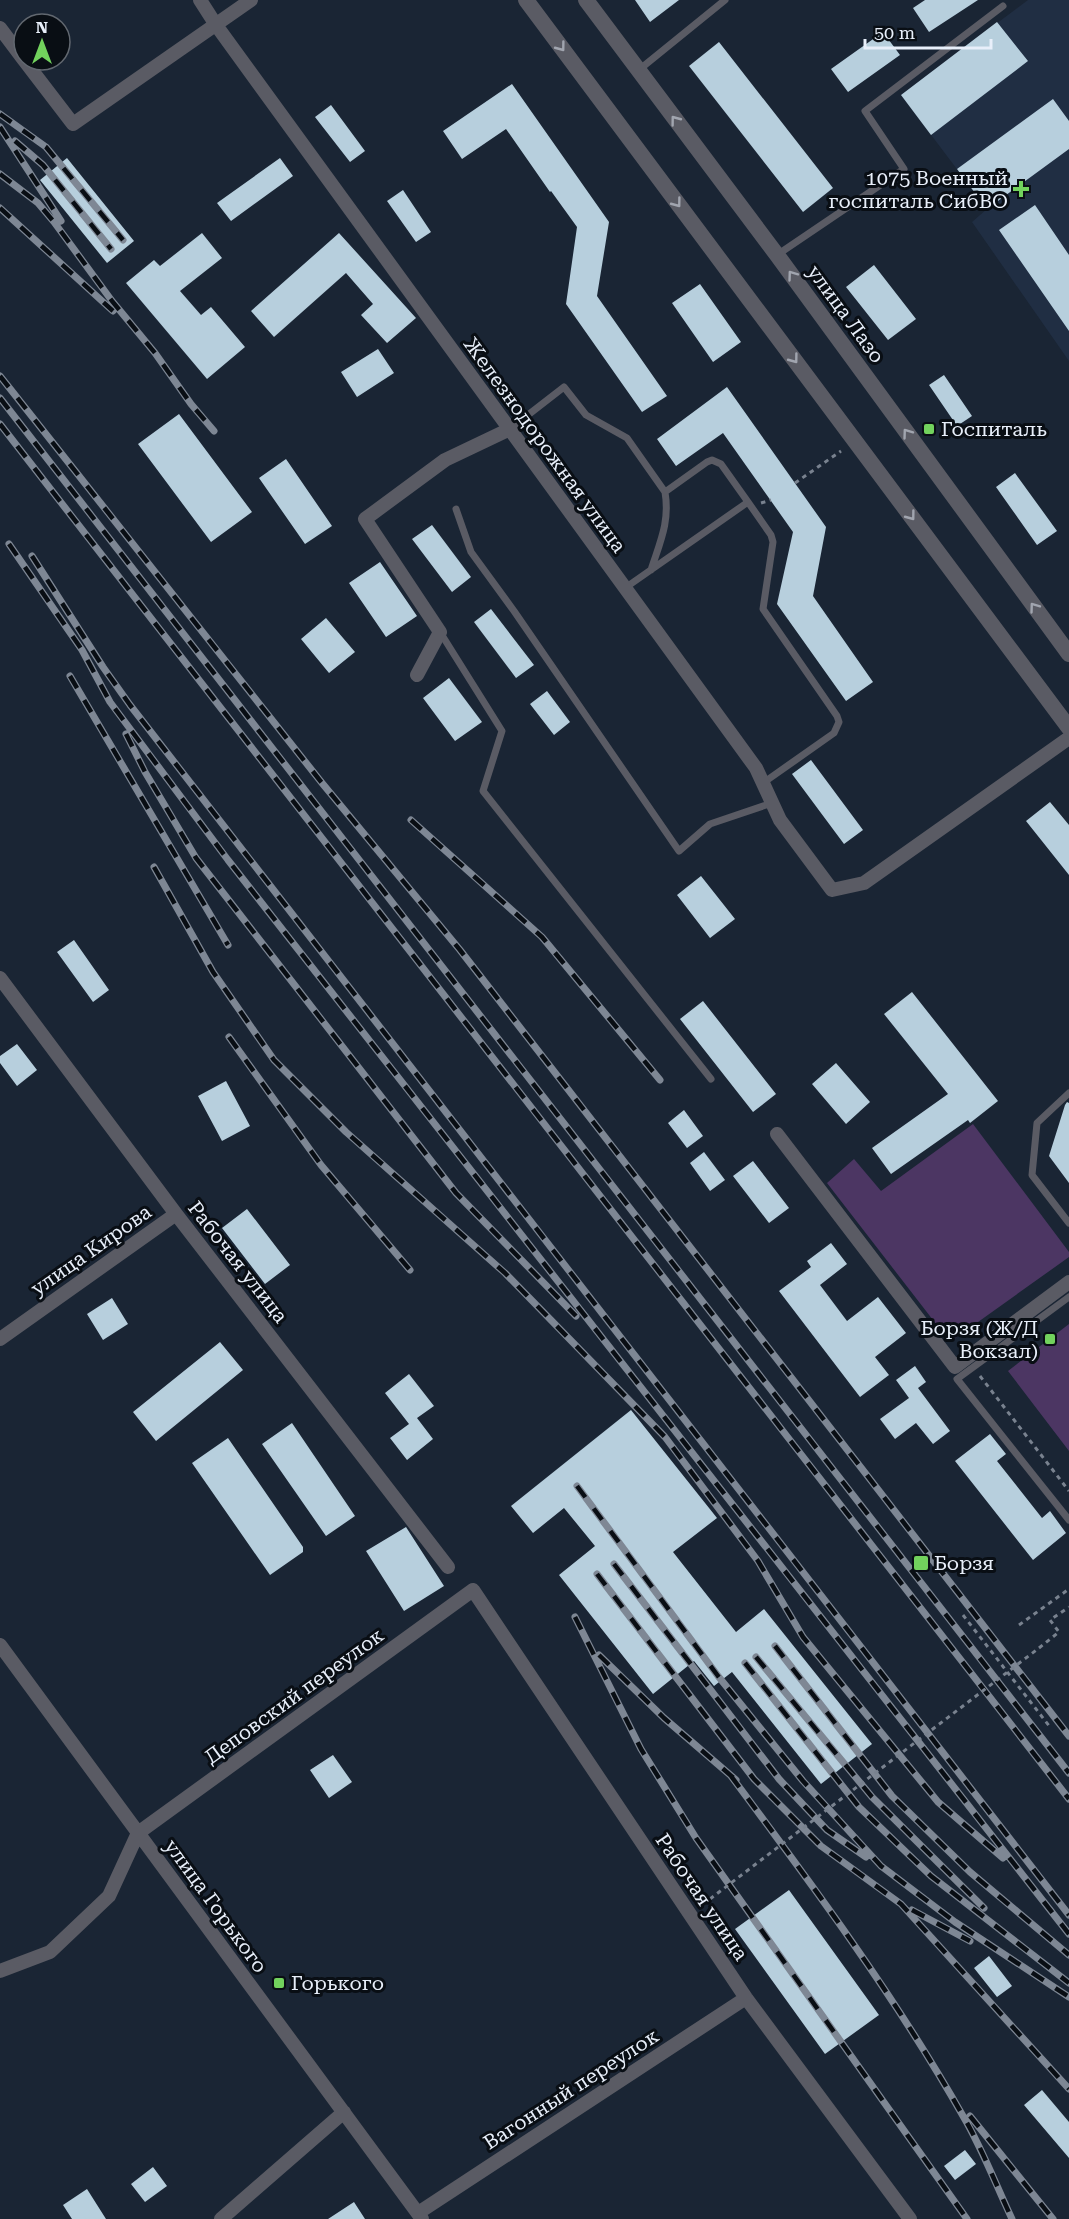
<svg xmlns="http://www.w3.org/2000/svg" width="1069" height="2219" viewBox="0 0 1069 2219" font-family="'Roboto Serif',serif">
<rect width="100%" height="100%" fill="#1a2534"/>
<path fill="#202e43" d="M1028,0H1069V361L972,222L987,209L901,95Z"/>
<path fill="#4c3663" d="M973,1124L1069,1252V1257L950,1342L827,1183L854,1159L881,1191Z
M1069,1324V1451L1008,1371Z"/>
<path fill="#b7cfdd" d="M635,0H679L650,22Z
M925,0H978L929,32L913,8Z
M997,22L1028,61L931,135L901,95Z
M883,32L900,55L848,92L831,69Z
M719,42L833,188L803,212L689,66Z
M512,84L609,222L597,296L667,396L642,412L566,304L577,227L551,191L550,192L506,129L462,159L443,131Z
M1053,99L1069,121V149L987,209L957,169Z
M331,105L365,151L350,162L315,117Z
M67,158L134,241L107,263L40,180Z
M280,158L293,176L231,221L217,203Z
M403,190L431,232L416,242L387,201Z
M1035,205L1069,255V331L999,230Z
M202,233L222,258L180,291L201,315L211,307L245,347L207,379L126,283L154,260L160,266Z
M339,233L416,318L387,343L361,315L373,304L346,273L274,337L251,311Z
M874,265L916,319L888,340L846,287Z
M700,284L741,342L713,362L672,303Z
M378,349L394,373L357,397L341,372Z
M944,375L972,416L957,426L929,385Z
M727,387L826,527L813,596L873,682L846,701L777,604L793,532L723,433L676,466L657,439Z
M179,414L252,512L211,542L138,444Z
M286,459L332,526L305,544L259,478Z
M1015,473L1057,531L1037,545L996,487Z
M432,525L471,577L452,592L412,539Z
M380,562L417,616L386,637L349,583Z
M491,609L534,665L516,678L474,622Z
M326,618L355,652L329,673L301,639Z
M449,678L482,722L455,741L423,698Z
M547,691L570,722L554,735L530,704Z
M811,760L863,830L844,844L792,774Z
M1050,802L1069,825V875L1026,821Z
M701,876L735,919L710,938L677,895Z
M74,940L109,990L93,1002L57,952Z
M912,992L998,1101L970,1123L968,1120L891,1174L872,1148L948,1094L884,1014Z
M703,1001L776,1094L753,1112L680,1019Z
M17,1044L37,1070L17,1086L0,1063V1056Z
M836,1063L870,1102L846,1124L812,1084Z
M226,1081L250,1126L222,1141L198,1096Z
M1067,1102L1069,1103V1183L1049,1156L1065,1105Z
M684,1110L703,1136L687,1148L668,1123Z
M704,1152L725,1180L710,1191L690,1163Z
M753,1161L789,1208L769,1223L733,1176Z
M247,1209L290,1265L265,1284L222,1228Z
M831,1243L847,1264L820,1285L847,1321L878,1297L906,1333L875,1357L889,1375L860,1397L779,1291L811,1267L807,1261Z
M112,1298L128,1324L103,1340L87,1314Z
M220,1342L243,1370L156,1441L133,1412Z
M915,1366L926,1382L918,1388L950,1431L933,1444L916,1423L895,1439L880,1419L909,1398L896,1380Z
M409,1374L434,1406L417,1418L433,1439L407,1460L390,1438L409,1424L385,1393Z
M631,1410L717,1518L673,1552L736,1632L764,1609L872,1744L821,1784L732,1672L714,1686L694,1661L653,1694L559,1575L595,1546L564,1508L533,1533L511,1506Z
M292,1423L355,1516L326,1536L262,1444Z
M990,1434L1006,1454L997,1461L1042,1518L1050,1511L1066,1533L1033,1560L955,1461Z
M228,1438L303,1547V1552L270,1575L192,1463Z
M406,1527L444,1586L404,1611L366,1551Z
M333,1755L352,1782L329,1798L310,1770Z
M789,1890L879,2015L825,2054L735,1929Z
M989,1956L1012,1986L997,1997L974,1968Z
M1042,2090L1069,2122V2158L1024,2105Z
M965,2150L976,2164L955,2180L944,2166Z
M153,2167L167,2186L145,2202L131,2184Z
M87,2189L106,2219H72L63,2205Z
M354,2202L365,2219H328Z"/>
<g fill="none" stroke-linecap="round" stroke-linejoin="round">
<path stroke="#79828f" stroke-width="3" stroke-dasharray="4.5 4.5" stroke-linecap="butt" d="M795,483L841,451
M761,503L771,500
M980,1376L1069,1491
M963,1615L1050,1727
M1019,1625L1069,1589
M1039,1648L1059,1632L1050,1620L1069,1607
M702,1905L710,1899"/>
<path stroke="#5a5b64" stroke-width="7" d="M640,69L725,0
M777,255L904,169L865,111L1003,6
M510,429L564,387L586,415L627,438L665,492L707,462L712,460L721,464L748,502L625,588
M748,502L771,535L773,542L763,609L837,716L839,722L834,733L763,783
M456,509L471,552L514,611L679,851L710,824L772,803
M651,570C660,542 670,522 665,492
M440,632L502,731L483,791L711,1079
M1069,1093L1037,1123L1032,1175L1069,1223
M1069,1297L957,1379L1069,1520"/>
<path stroke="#5a5b64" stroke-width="14" d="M200,0L216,25L756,768L780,820L832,890L864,883L1069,738
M0,28L24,60
M24,60L73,124L251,0
M417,675L440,632L365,519L445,460L510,429
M0,978L176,1214L448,1567
M777,1134L955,1367L1069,1282
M0,1339L176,1214
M0,1645L422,2219
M0,1971L50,1952L109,1896L138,1833L473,1590L746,1998L910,2219
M418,2213L746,1998
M221,2219L344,2112"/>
<path stroke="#5a5b64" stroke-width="16" d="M526,0L1069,728
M586,0L777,255L1069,654"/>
<g stroke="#7e8794" stroke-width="7">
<path id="rail" d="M0,114L46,147L123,240
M0,127L61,221
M15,141L43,165L111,249
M0,174L38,203L54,222L112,301L155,353L191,404L214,431
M0,208L113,311
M0,376L322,783L460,950L1069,1736
M0,398L1069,1773
M0,424L1069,1799
M9,544L82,650L110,702L228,860L1069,1934
M32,556L103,667L130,705L1069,1915
M70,676L228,945
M126,734L145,772L196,858L456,1193L576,1316
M411,820L542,937L660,1080
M154,867L213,972L274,1060L346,1132L505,1273L665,1437L758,1561L803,1637L938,1802L1003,1858
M229,1037L321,1165L410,1270
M577,1486L718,1676L803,1781L881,1866L955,1922L1069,1997
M614,1564L779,1779L827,1830L866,1857
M597,1574L754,1779L821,1846L901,1904L1069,2089
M575,1617L641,1749L696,1838L967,2219
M775,1646L892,1796L970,1872L1069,1955
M599,1655L664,1718L736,1780
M756,1657L872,1797L984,1908
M745,1663L859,1807L931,1876L1069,1983
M731,1776C813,1886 895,1996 963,2116C982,2148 996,2185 1012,2219
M912,1910L970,1941
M970,2116L1053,2219"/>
</g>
<use href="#rail" stroke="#090e14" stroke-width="4.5" stroke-dasharray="14" stroke-linecap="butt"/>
<path stroke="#79828f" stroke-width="3" stroke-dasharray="4.5 4.5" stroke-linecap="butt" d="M710,1899L1039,1648"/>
</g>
<defs><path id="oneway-chevron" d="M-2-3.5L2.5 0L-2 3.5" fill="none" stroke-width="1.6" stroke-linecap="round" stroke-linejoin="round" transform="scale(1.5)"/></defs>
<g stroke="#a1a5af">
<use href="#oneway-chevron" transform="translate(561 47) rotate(53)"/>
<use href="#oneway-chevron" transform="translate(675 120) rotate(-127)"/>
<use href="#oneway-chevron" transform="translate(677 203) rotate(53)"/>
<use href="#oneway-chevron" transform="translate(792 275) rotate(-126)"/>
<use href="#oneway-chevron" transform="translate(794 359) rotate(53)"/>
<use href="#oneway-chevron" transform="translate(907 433) rotate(-126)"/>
<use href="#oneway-chevron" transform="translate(911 516) rotate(53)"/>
<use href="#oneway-chevron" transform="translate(1034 607) rotate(-126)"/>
</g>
<g fill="#72d25d" stroke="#090e14" stroke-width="2">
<path d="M1018 180h6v6h6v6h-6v6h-6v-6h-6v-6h6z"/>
<rect x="923" y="423" width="12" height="12" rx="3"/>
<rect x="1044" y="1333" width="12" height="12" rx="3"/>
<rect x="913" y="1555" width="16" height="16" rx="3"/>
<rect x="273" y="1977" width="12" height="12" rx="3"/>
</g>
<g text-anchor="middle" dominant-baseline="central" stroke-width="6" stroke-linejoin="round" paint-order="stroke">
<g font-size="20" fill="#e8effa" stroke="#090e14" text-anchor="start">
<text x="1008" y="178" text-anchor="end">1075 Военный<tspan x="1008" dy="23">госпиталь СибВО</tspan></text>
<text x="941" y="429">Госпиталь</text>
<text x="1038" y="1328" text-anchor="end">Борзя (Ж/Д<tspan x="1038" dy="23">Вокзал)</tspan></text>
<text x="934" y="1563">Борзя</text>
<text x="291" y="1983">Горького</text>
</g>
<g font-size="20" fill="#e8effa" stroke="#090e14">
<text transform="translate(846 314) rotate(54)">улица Лазо</text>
<text transform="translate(545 445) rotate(54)">Железнодорожная улица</text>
<text transform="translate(91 1250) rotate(-35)">улица Кирова</text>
<text transform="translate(238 1262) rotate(52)">Рабочая улица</text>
<text transform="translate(294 1696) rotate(-36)">Деповский переулок</text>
<text transform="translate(702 1897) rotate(56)">Рабочая улица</text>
<text transform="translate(216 1906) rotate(54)">улица Горького</text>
<text transform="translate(571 2089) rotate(-33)">Вагонный переулок</text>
</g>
</g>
<g transform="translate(42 42)"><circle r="28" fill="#090e14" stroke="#626870" stroke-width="1.5"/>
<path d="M0-4.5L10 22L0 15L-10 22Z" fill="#72d25d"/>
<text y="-9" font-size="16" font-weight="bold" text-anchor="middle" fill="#e8effa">N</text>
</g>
<path d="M865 39v9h126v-9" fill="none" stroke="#e8effa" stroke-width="3"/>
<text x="874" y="39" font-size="18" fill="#e8effa" stroke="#090e14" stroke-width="4.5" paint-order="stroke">50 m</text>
</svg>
